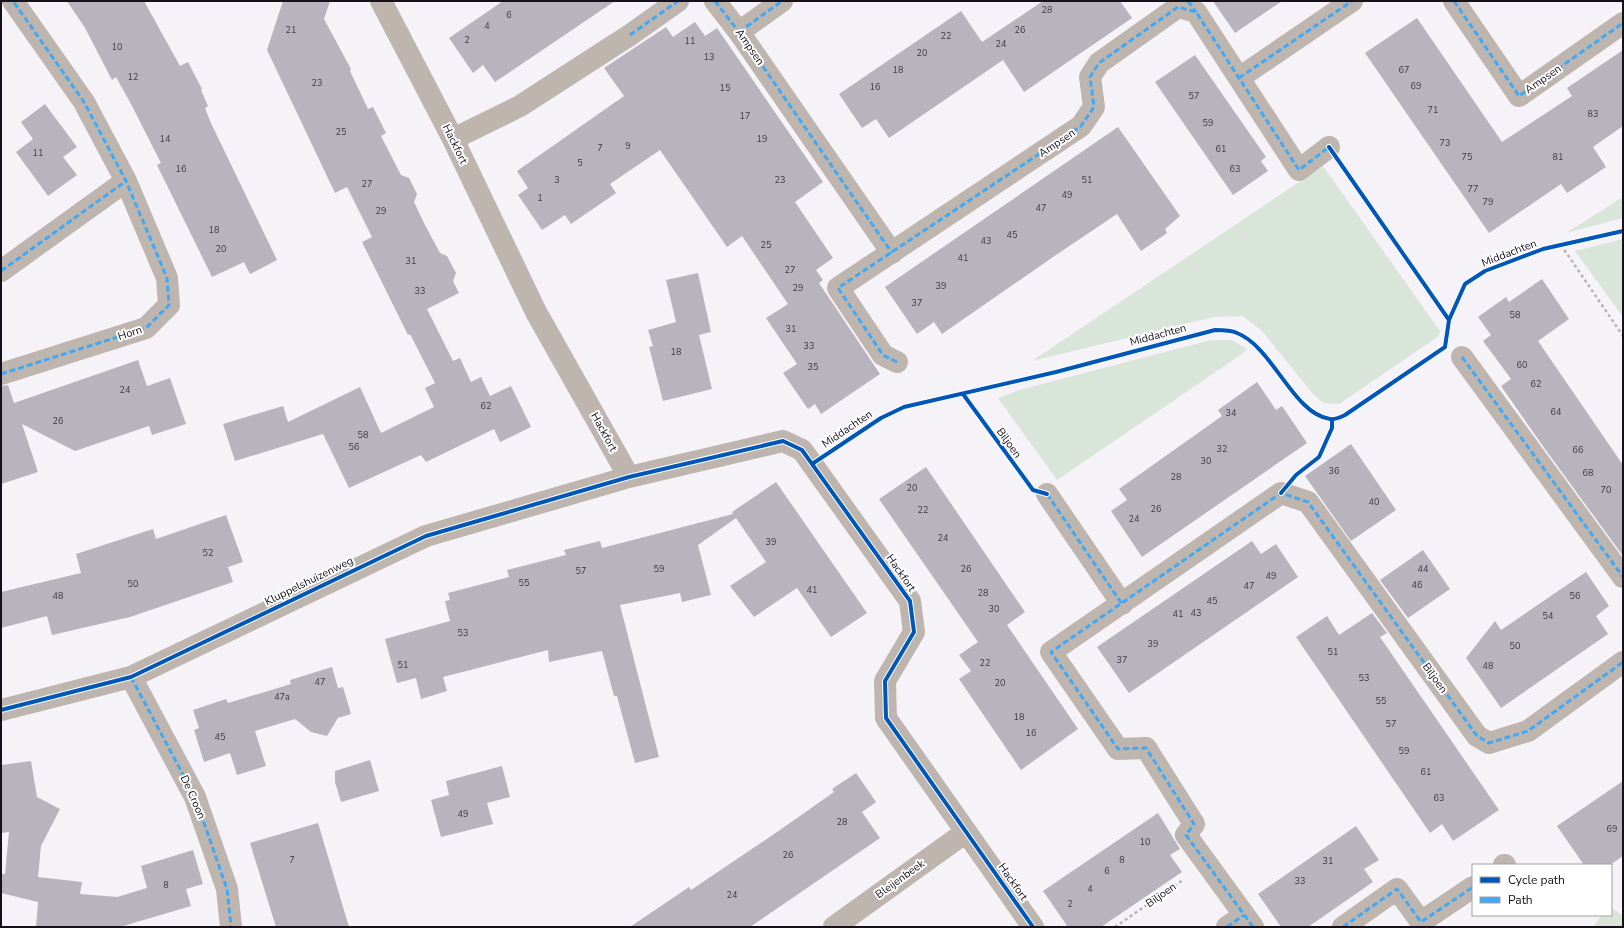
<svg xmlns="http://www.w3.org/2000/svg" width="1624" height="928" viewBox="0 0 1624 928" font-family="'Nunito Sans',sans-serif">
<rect width="100%" height="100%" fill="#f5f2f8"/>
<path fill="#dae5d9" d="M1323,166L1440,331L1439,336L1339,404L1323,403L1313,394L1262,331L1243,316L1214,317L1032,361Z
M1623,197V218L1566,233Z
M1623,239V317L1575,251Z
M1211,340H1232L1247,349L1242,354L1057,480L998,398L1019,390Z
M1611,907L1623,916V927H1593L1602,915H1611Z"/>
<path fill="#b8b4be" d="M67,1H144L180,66L188,62L202,89L201,90L208,106L205,108L210,121L277,260L250,274L244,262L212,277L157,165L161,163L131,104L116,77L112,80L85,28Z
M283,1H330L324,19L351,69L350,71L368,109L373,107L386,133L381,136L401,175L409,178L417,194L414,202L425,225L440,253L447,256L456,273L453,281L459,293L427,309L453,361L460,358L471,382L481,377L490,396L511,386L531,427L500,442L494,429L426,462L421,455L349,488L323,434L235,461L223,424L283,406L288,422L360,387L381,433L434,407L425,388L435,383L410,334L408,335L362,242L372,237L347,187L335,193L267,50Z
M503,1H615L495,82L483,65L473,73L449,38Z
M1043,1H1120L1132,18L1024,92L1003,60L889,138L876,119L862,128L839,94L961,11L982,42Z
M1213,1H1282L1235,33Z
M1417,18L1502,142L1572,96L1567,88L1623,50V126L1593,147L1606,167L1567,193L1561,184L1489,233L1365,53Z
M695,22L705,36L717,28L823,182L795,202L833,258L816,270L823,280L819,283L880,374L821,414L815,404L808,409L783,373L797,364L766,318L788,304L742,236L727,247L660,150L610,184L616,193L571,224L565,215L542,230L518,195L528,188L517,171L624,96L604,68L666,27L673,37Z
M1195,55L1266,157L1261,161L1268,171L1233,195L1155,82Z
M45,104L77,147L63,157L77,175L48,196L16,152L33,139L21,122Z
M1118,127L1180,216L1165,229L1167,233L1141,251L1117,214L1053,257L942,334L934,322L917,334L885,287Z
M698,273L711,332L699,335L712,389L663,401L649,347L653,346L648,330L676,322L666,280Z
M1542,279L1569,319L1538,341L1623,465V556L1545,449L1501,386L1511,379L1483,341L1491,335L1478,317L1506,297L1509,302Z
M138,360L147,386L170,378L186,424L152,435L149,426L75,451L22,424L38,472L1,484V386L8,385L14,403Z
M1257,382L1276,410L1282,406L1307,443L1142,557L1111,511L1127,500L1119,489L1222,416L1218,410Z
M1351,444L1396,510L1351,541L1305,476Z
M926,467L1025,612L1007,625L1078,729L1021,770L959,679L971,671L959,655L978,642L879,499Z
M776,482L867,613L831,637L797,588L754,617L730,586L766,562L736,518L698,545L711,595L682,602L680,593L620,605L659,757L635,763L617,696H614L602,651L549,662L548,650L443,677L447,691L421,699L416,678L397,683L385,639L450,621L445,601L450,600L448,593L509,577L507,570L566,555L564,550L600,541L602,548L733,514L732,512Z
M226,515L243,562L228,567L233,582L130,617L52,635L47,616L1,628V592L81,573L76,554L153,529L156,539Z
M1252,541L1261,554L1276,544L1298,577L1129,693L1097,647Z
M1423,550L1450,589L1408,618L1380,580Z
M1586,572L1609,606L1596,616L1608,634L1501,708L1466,658L1495,621L1501,630Z
M1372,613L1387,633L1380,637L1499,810L1453,841L1442,824L1430,833L1296,637L1327,616L1339,635Z
M332,667L338,688L343,687L351,714L338,718L327,736L311,732L295,719L255,731L266,766L237,775L230,753L204,762L194,730L199,728L193,710L226,699L228,703L291,684L290,680Z
M370,760L379,791L341,802L335,782V771Z
M31,761L37,797L60,809L41,846L38,877L82,882L80,894L117,897L147,888L141,866L193,850L203,884L186,889L191,906L120,927H36L38,902L1,893V874H5L9,832L1,833V765Z
M502,766L510,797L487,803L493,824L441,837L431,800L449,795L446,781Z
M856,773L876,802L862,812L880,838L769,914L750,927H630L689,887L691,890L780,830L834,792L832,789Z
M1623,781V856L1610,865H1584L1557,826Z
M1158,813L1180,849L1170,855L1182,872L1101,927H1068L1043,891Z
M318,823L349,927H276L250,843Z
M1356,826L1379,860L1364,869L1373,882L1308,927H1281L1258,894Z"/>
<g fill="none" stroke-linecap="round" stroke-linejoin="round">
<path stroke="#bab2b1" stroke-width="2.5" stroke-dasharray="3 3" stroke-linecap="butt" d="M1561,245L1623,336
M1115,927L1183,880"/>
<path stroke="#bfb5af" stroke-width="22" d="M381,1L453,139L536,312L629,477
M715,1L739,32L892,253
M1454,1L1519,96L1623,23
M739,32L782,1
M1239,78L1352,1
M453,139L520,106L630,35L678,1
M1,271L126,181
M1462,357L1623,577
M897,362L883,355L838,288L1081,126L1094,107L1090,77L1099,63L1178,7L1196,12L1299,170L1329,147
M1,374L146,328L169,305L167,278L126,181L84,102L13,1
M1047,494L1122,604
M131,677L195,797L227,889L231,927
M1,710L131,677L426,536L629,477L783,441L802,450L910,601L914,632L885,681L886,718L1033,927
M1504,865H1505
M834,927L966,832
M1227,927L1244,915
M1253,927L1186,835L1194,824L1146,748L1118,749L1051,652L1281,493L1308,502L1477,736L1489,743L1528,731L1623,662
M1343,927L1397,889L1421,922L1473,887"/>
<path stroke="#3fa9f5" stroke-width="3" stroke-dasharray="6 3" stroke-linecap="butt" d="M715,1L739,32L892,253
M1188,1L1196,12
M1454,1L1519,96L1623,23
M739,32L782,1
M630,35L678,1
M1239,78L1352,1
M1,271L126,181
M1462,357L1623,577
M897,362L883,355L838,288L1081,126L1094,107L1090,77L1099,63L1178,7L1196,12L1299,170L1329,147
M1,374L146,328L169,305L167,278L126,181L84,102L13,1
M1047,494L1122,604
M131,677L195,797L227,889L231,927
M1504,865H1505
M1227,927L1244,915
M1253,927L1186,835L1194,824L1146,748L1118,749L1051,652L1281,493L1308,502L1477,736L1489,743L1528,731L1623,662
M1343,927L1397,889L1421,922L1473,887"/>
<g stroke="#fff" stroke-width="6">
<path id="cycleway" d="M1329,147L1449,320
M963,394L1033,490L1047,494
M812,464L881,418L904,407L1056,372L1215,330C1222,330 1231,330 1237,333C1273,347 1293,414 1330,419C1335,420 1341,417 1345,415L1445,347L1449,320L1465,284L1485,271L1543,249L1623,231
M1281,493L1296,475L1319,457L1332,428V419
M1,710L131,677L426,536L629,477L783,441L802,450L910,601L914,632L885,681L886,718L1033,927"/>
</g>
<use href="#cycleway" stroke="#0057b8" stroke-width="4"/>
</g>
<g text-anchor="middle" dominant-baseline="central" stroke-width="4" stroke-linejoin="round" paint-order="stroke">
<g font-size="9" fill="#3e3943">
<text x="1047" y="10">28</text>
<text x="509" y="15">6</text>
<text x="487" y="26">4</text>
<text x="291" y="30">21</text>
<text x="1020" y="30">26</text>
<text x="946" y="36">22</text>
<text x="467" y="40">2</text>
<text x="690" y="41">11</text>
<text x="1001" y="44">24</text>
<text x="117" y="47">10</text>
<text x="922" y="53">20</text>
<text x="709" y="57">13</text>
<text x="898" y="70">18</text>
<text x="1404" y="70">67</text>
<text x="133" y="77">12</text>
<text x="317" y="83">23</text>
<text x="1416" y="86">69</text>
<text x="875" y="87">16</text>
<text x="725" y="88">15</text>
<text x="1194" y="96">57</text>
<text x="1433" y="110">71</text>
<text x="1593" y="114">83</text>
<text x="745" y="116">17</text>
<text x="1208" y="123">59</text>
<text x="341" y="132">25</text>
<text x="165" y="139">14</text>
<text x="762" y="139">19</text>
<text x="1445" y="143">73</text>
<text x="628" y="146">9</text>
<text x="600" y="148">7</text>
<text x="1221" y="149">61</text>
<text x="38" y="153">11</text>
<text x="1467" y="157">75</text>
<text x="1558" y="157">81</text>
<text x="580" y="163">5</text>
<text x="181" y="169">16</text>
<text x="1235" y="169">63</text>
<text x="557" y="180">3</text>
<text x="780" y="180">23</text>
<text x="1087" y="180">51</text>
<text x="367" y="184">27</text>
<text x="1473" y="189">77</text>
<text x="1067" y="195">49</text>
<text x="540" y="198">1</text>
<text x="1488" y="202">79</text>
<text x="1041" y="208">47</text>
<text x="381" y="211">29</text>
<text x="214" y="230">18</text>
<text x="1012" y="235">45</text>
<text x="986" y="241">43</text>
<text x="766" y="245">25</text>
<text x="221" y="249">20</text>
<text x="963" y="258">41</text>
<text x="411" y="261">31</text>
<text x="790" y="270">27</text>
<text x="941" y="286">39</text>
<text x="798" y="288">29</text>
<text x="420" y="291">33</text>
<text x="917" y="303">37</text>
<text x="1515" y="315">58</text>
<text x="791" y="329">31</text>
<text x="809" y="346">33</text>
<text x="676" y="352">18</text>
<text x="1522" y="365">60</text>
<text x="813" y="367">35</text>
<text x="1536" y="384">62</text>
<text x="125" y="390">24</text>
<text x="486" y="406">62</text>
<text x="1556" y="412">64</text>
<text x="1231" y="413">34</text>
<text x="58" y="421">26</text>
<text x="363" y="435">58</text>
<text x="354" y="447">56</text>
<text x="1222" y="449">32</text>
<text x="1578" y="450">66</text>
<text x="1206" y="461">30</text>
<text x="1334" y="471">36</text>
<text x="1588" y="473">68</text>
<text x="1176" y="477">28</text>
<text x="912" y="488">20</text>
<text x="1606" y="490">70</text>
<text x="1374" y="502">40</text>
<text x="1156" y="509">26</text>
<text x="923" y="510">22</text>
<text x="1134" y="519">24</text>
<text x="943" y="538">24</text>
<text x="771" y="542">39</text>
<text x="208" y="553">52</text>
<text x="659" y="569">59</text>
<text x="966" y="569">26</text>
<text x="1423" y="569">44</text>
<text x="581" y="571">57</text>
<text x="1271" y="576">49</text>
<text x="524" y="583">55</text>
<text x="133" y="584">50</text>
<text x="1417" y="585">46</text>
<text x="1249" y="586">47</text>
<text x="812" y="590">41</text>
<text x="983" y="593">28</text>
<text x="58" y="596">48</text>
<text x="1575" y="596">56</text>
<text x="1212" y="601">45</text>
<text x="994" y="609">30</text>
<text x="1196" y="613">43</text>
<text x="1178" y="614">41</text>
<text x="1548" y="616">54</text>
<text x="463" y="633">53</text>
<text x="1153" y="644">39</text>
<text x="1515" y="646">50</text>
<text x="1333" y="652">51</text>
<text x="1122" y="660">37</text>
<text x="985" y="663">22</text>
<text x="403" y="665">51</text>
<text x="1488" y="666">48</text>
<text x="1364" y="678">53</text>
<text x="320" y="682">47</text>
<text x="1000" y="683">20</text>
<text x="282" y="697">47a</text>
<text x="1381" y="701">55</text>
<text x="1019" y="717">18</text>
<text x="1391" y="724">57</text>
<text x="1031" y="733">16</text>
<text x="220" y="737">45</text>
<text x="1404" y="751">59</text>
<text x="1426" y="772">61</text>
<text x="1439" y="798">63</text>
<text x="463" y="814">49</text>
<text x="842" y="822">28</text>
<text x="1612" y="829">69</text>
<text x="1145" y="842">10</text>
<text x="788" y="855">26</text>
<text x="292" y="860">7</text>
<text x="1122" y="860">8</text>
<text x="1328" y="861">31</text>
<text x="1107" y="871">6</text>
<text x="1300" y="881">33</text>
<text x="166" y="885">8</text>
<text x="1090" y="889">4</text>
<text x="732" y="895">24</text>
<text x="1070" y="904">2</text>
</g>
<g font-size="11" fill="#15101a" stroke="#fff">
<text transform="translate(750 47) rotate(55)">Ampsen</text>
<text transform="translate(1543 79) rotate(-35)">Ampsen</text>
<text transform="translate(1057 143) rotate(-34)">Ampsen</text>
<text transform="translate(455 144) rotate(64)">Hackfort</text>
<text transform="translate(1509 253) rotate(-21)">Middachten</text>
<text transform="translate(130 333) rotate(-18)">Horn</text>
<text transform="translate(1158 335) rotate(-15)">Middachten</text>
<text transform="translate(847 429) rotate(-34)">Middachten</text>
<text transform="translate(604 432) rotate(61)">Hackfort</text>
<text transform="translate(1009 443) rotate(54)">Biljoen</text>
<text transform="translate(901 573) rotate(55)">Hackfort</text>
<text transform="translate(309 581) rotate(-26)">Kluppelshuizenweg</text>
<text transform="translate(1435 678) rotate(54)">Biljoen</text>
<text transform="translate(193 797) rotate(66)">De Croon</text>
<text transform="translate(900 879) rotate(-36)">Bleijenbeek</text>
<text transform="translate(1013 882) rotate(55)">Hackfort</text>
<text transform="translate(1161 895) rotate(-35)">Biljoen</text>
</g>
</g>
<rect width="1624" height="928" fill="none" stroke="#15101a" stroke-width="4"/>
<rect x="1472" y="864" width="140" height="52" fill="#ffffff" stroke="#a19fa3"/>
<rect x="1480" y="877" width="20" height="6" fill="#0057b8" stroke="#a19fa3"/>
<text x="1508" y="884" font-size="12" fill="#15101a">Cycle path</text>
<rect x="1480" y="897" width="20" height="6" fill="#3fa9f5" stroke="#a19fa3"/>
<text x="1508" y="904" font-size="12" fill="#15101a">Path</text>
</svg>
